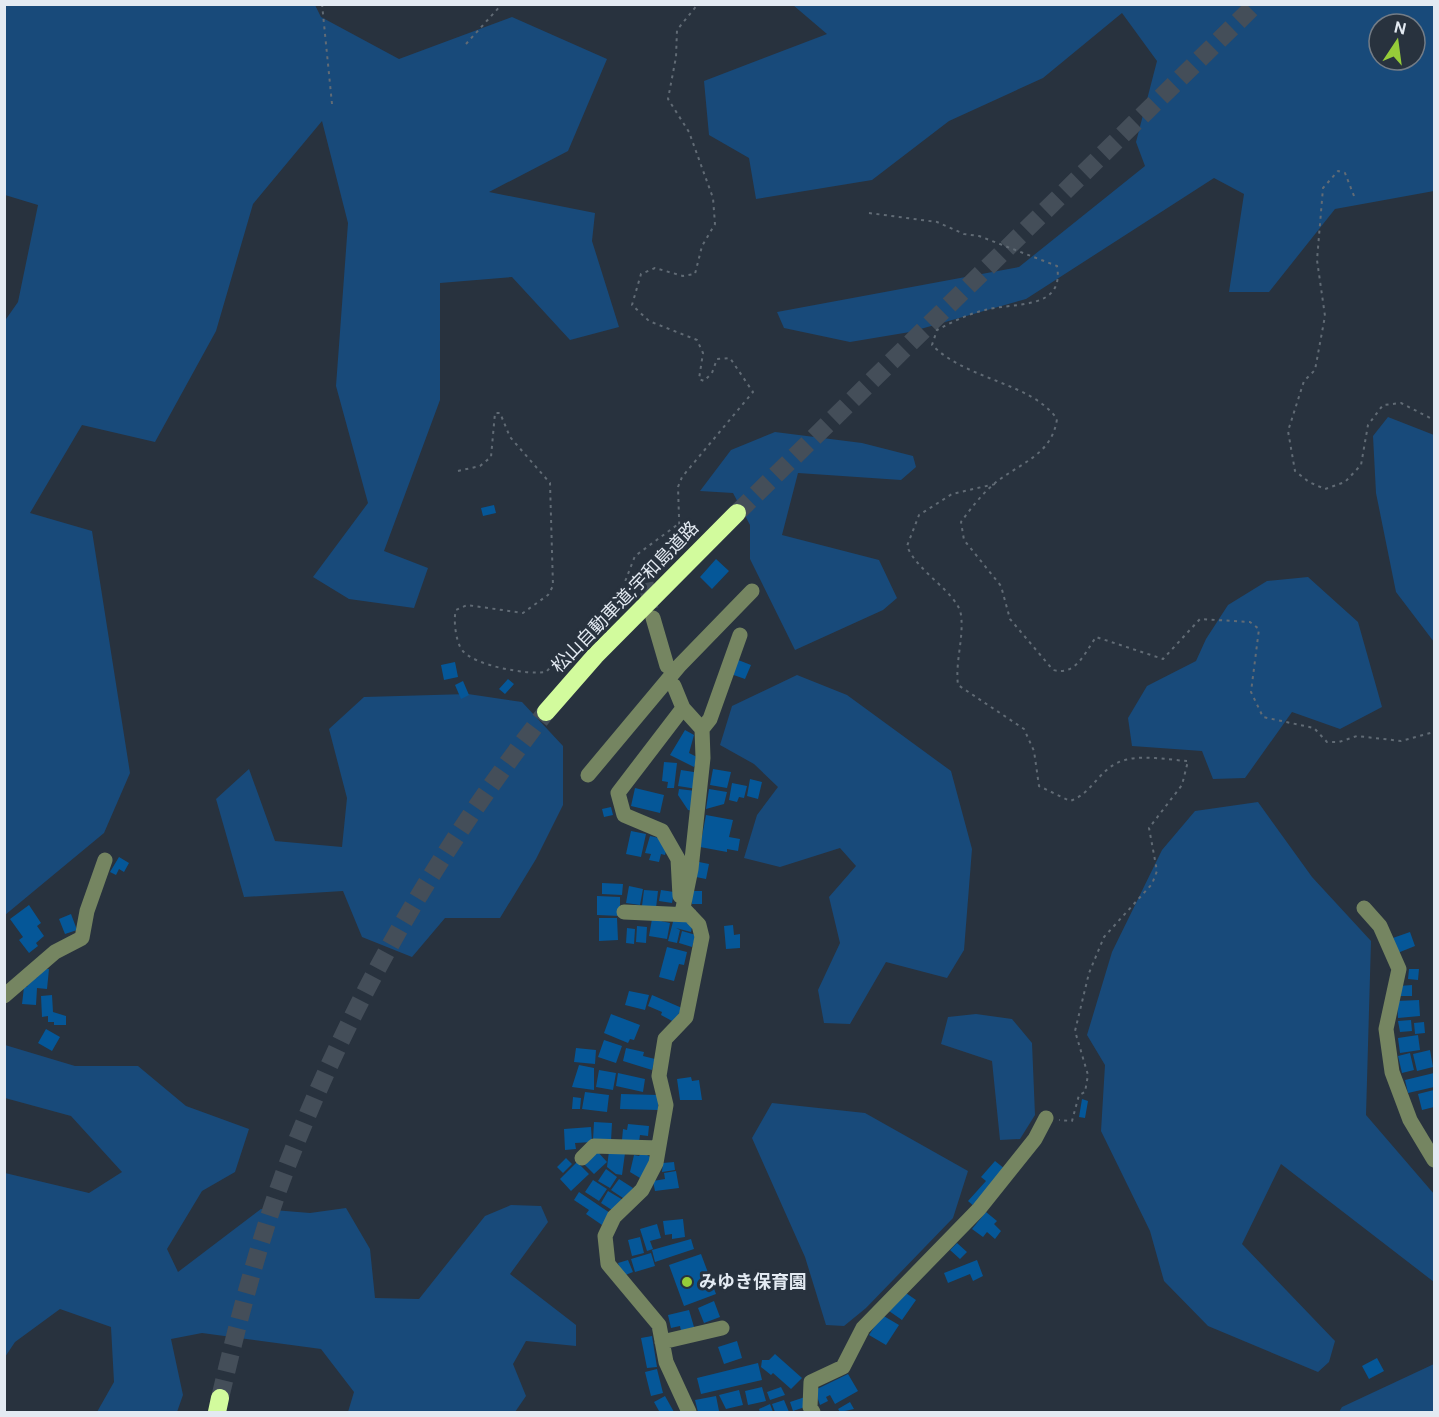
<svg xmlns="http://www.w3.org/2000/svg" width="1439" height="1417" viewBox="0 0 1439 1417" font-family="'DM Sans','Noto Sans JP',sans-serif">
<rect width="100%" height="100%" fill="#28323e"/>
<path fill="#184a7a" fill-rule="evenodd" d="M5,4L315,5L321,17L399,59L512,17L607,59L568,151L489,192L595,213L592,241L619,327L570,340L512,277L440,283V400L384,551L428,568L414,608L349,599L313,577L368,503L336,386L348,223L322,121L253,204L216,331L155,442L82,425L30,513L92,531L130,773L104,833L5,915L4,322L18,302L38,205L5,195Z
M793,5H1434V191L1335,209L1269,292H1229L1244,194L1214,178L1026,299L910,332L850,342L784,328L777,312L1019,267L1145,166L1136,142L1157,61L1122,13L1043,78L949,121L872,180L756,199L749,158L709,135L704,81L827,34ZM1379,24H1415V60H1379Z
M1388,417L1434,435V642L1396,592L1376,493L1373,436Z
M775,432L862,443L913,456L916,467L901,480L798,473L782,535L879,560L897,598L883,610L795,650L750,559V525L733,493L700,491L731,450Z
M1308,577L1358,622L1382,707L1340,729L1292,712L1245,778L1213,779L1202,751L1132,746L1128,718L1147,686L1196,661L1206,639L1228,605L1267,581Z
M797,675L847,695L951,771L972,849L964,950L947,978L886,962L850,1024L824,1023L818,990L840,943L829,897L856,866L840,848L780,867L744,858L757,815L778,787L754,764L720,745L732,706Z
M468,694L522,702L563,746V805L536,859L500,918H445L412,957L362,937L343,891L244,897L216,799L249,769L275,841L342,847L347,798L329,729L364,697Z
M1258,802L1312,877L1371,941L1366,1115L1434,1194V1282L1281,1164L1242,1244L1335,1341L1329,1362L1318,1372L1208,1326L1164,1281L1150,1231L1101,1131L1105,1065L1087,1035L1112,952L1162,850L1195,811Z
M976,1014L1012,1019L1032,1043L1035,1115L1020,1139L1000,1140L992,1061L941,1044L948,1017Z
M5,1045L75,1066H138L186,1106L249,1129L235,1172L202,1191L167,1249L178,1272L261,1209L310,1213L346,1208L370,1249L375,1298L419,1299L485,1216L511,1205L541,1206L548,1222L510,1274L576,1325V1346L526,1341L513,1364L526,1396L515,1412H348L354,1392L321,1349L202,1333L171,1339L183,1395L177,1412H97L114,1382L111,1327L60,1309L15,1342L5,1357V1173L89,1193L122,1172L71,1116L5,1098Z
M772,1103L865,1113L968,1171L953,1218L866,1308L844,1326L826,1325L805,1257L752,1138Z
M1434,1364V1412H1339L1342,1407Z"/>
<path fill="#055798" d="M494,505L496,513L483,516L481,508Z
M716,559L729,571L712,589L700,577Z
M733,658L751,665L745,679L728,673Z
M455,662L458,677L444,680L441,665Z
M508,679L514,684L505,694L499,689Z
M463,681L469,695L461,699L455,685Z
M685,730L694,735L689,753L699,758L694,767L670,755Z
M664,762L677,763L674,788H667L668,782L662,781Z
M713,769L731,772L727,788L710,785Z
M681,770L700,773L697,789L678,786Z
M750,779L762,782L758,799L747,796Z
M732,783L747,786L744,798L739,797L737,802L729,800Z
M635,788L664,795L660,813L631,806Z
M679,789L696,791L694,811L688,810L678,795Z
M709,789L727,792L724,804L706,809Z
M611,807L613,815L604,817L602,809Z
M706,815L733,820L729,837L740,839L738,851L727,849V852L700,847Z
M631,831L646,834L641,857L626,854Z
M650,836L664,839L668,844L665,855L661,854L659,862L649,860L651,854L645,853Z
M119,857L129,863L124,872L119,869L116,875L110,872Z
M699,862L709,864L706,879L696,877Z
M602,883L623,884L622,895L602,894Z
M629,886L643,889L640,905L626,903Z
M644,890L658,891L656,908L642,906Z
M661,890L674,892L672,903L659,901Z
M692,891H702V904H692Z
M597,896L620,897V916L597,915Z
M29,905L41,923L37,926L44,936L36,943L38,946L29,953L19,940L23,937L10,919Z
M71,914L77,930L65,934L59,919Z
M599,918H617L618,940L599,941Z
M674,918L693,923L691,932L676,928L680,930L677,943L668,941Z
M652,919L670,923L667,939L649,936Z
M733,925L734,935L740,934V948L726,949L724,926Z
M637,926L647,927L646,943L636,942Z
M627,928L635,929L634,944L626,943Z
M682,931L696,935L692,947L679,943Z
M1410,932L1415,946L1395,954L1390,939Z
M667,947L687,952L684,965L679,964L674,981L659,977Z
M38,968L49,969L47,989L37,988L36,1005L22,1004L24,987H27L31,977L37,978Z
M1409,969H1419L1418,980L1408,979Z
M1412,985V996H1400L1399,986Z
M629,991L649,995L645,1010L625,1005Z
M52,995L53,1012L66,1016V1025H54V1022H48V1016L42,1017L41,996Z
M652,995L682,1008L674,1022L661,1015L662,1012L648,1006Z
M1419,1000L1420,1016L1398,1018L1397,1001Z
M611,1014L640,1025L634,1040L630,1039L628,1043L604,1033Z
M1411,1020L1412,1031L1400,1032L1398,1021Z
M1424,1022L1425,1033L1415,1034L1414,1023Z
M46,1029L60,1037L52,1051L38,1043Z
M1418,1035L1420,1050L1400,1053L1398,1038Z
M604,1040L622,1046L616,1063L598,1057Z
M576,1048L596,1050L595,1064L574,1062Z
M626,1048L644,1052L643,1056L655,1059L652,1070L623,1061Z
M1430,1050L1433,1067L1417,1071L1413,1054Z
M1410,1053L1414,1070L1402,1073L1398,1056Z
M579,1065L594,1068V1090L572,1087Z
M599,1070L616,1073L613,1090L596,1087Z
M618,1073L645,1079L643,1092L616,1086Z
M1434,1073V1087L1408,1093L1405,1080Z
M691,1077L692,1081L699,1080L702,1100H680L677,1079Z
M1434,1090V1107L1422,1110L1418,1094Z
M585,1092L609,1095L607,1112L582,1109Z
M621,1094L658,1095V1110L620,1109Z
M573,1097L581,1098L580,1109H572Z
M1082,1099L1088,1101L1085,1118L1079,1117Z
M594,1122L612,1123L611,1141L593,1140Z
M628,1124L649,1126L648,1136L640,1135L639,1142L622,1140L623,1129L627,1130Z
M591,1127L592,1142L575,1143L576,1149L565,1150L564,1129Z
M597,1151L607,1162L594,1174L584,1164Z
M609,1151L625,1153L622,1175L616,1174L607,1167Z
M642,1152L652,1158L640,1178L630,1172L634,1155L639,1156Z
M566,1158L572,1164L563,1173L557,1167Z
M995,1161L1005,1169L976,1208L968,1201L986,1181L981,1177Z
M577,1162L589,1174L571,1191L560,1179Z
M674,1162L675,1170L662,1172L663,1163Z
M606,1169L617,1177L610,1188L598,1181Z
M676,1171L679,1188L655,1191L653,1181L665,1179L664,1173Z
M619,1179L633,1188L626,1200L611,1190Z
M593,1180L607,1189L599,1201L585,1192Z
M608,1191L623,1200L615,1212L601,1203Z
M579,1192L610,1213L602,1225L586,1214L589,1210L574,1200Z
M986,1212L997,1221L994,1224L1001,1231L995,1239L987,1232L983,1237L972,1229Z
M683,1219L685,1237L672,1239V1234L665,1235L663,1221Z
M657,1224L661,1238L650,1241L653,1249L647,1251L640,1229Z
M640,1237L644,1253L632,1256L628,1240Z
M691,1239L694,1249L655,1262L652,1250Z
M957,1243L967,1252L960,1259L950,1250Z
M651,1253L655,1266L635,1272L631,1259Z
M701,1254L716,1294L684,1306L669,1265Z
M628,1260L633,1272L623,1276L618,1263Z
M977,1260L983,1276L973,1281L970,1274L948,1283L944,1273Z
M903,1291L916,1300L902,1320L889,1311Z
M714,1301L720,1317L704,1323L698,1308Z
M689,1310L694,1327L681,1331L680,1326L671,1328L668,1315Z
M882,1315L899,1325L886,1345L869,1335Z
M652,1336L657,1367L647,1368L641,1338Z
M737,1341L742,1358L724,1364L718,1347Z
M775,1354L802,1378L791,1389L773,1373L771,1375L761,1367L762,1360H769Z
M1377,1358L1384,1371L1369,1379L1362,1366Z
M758,1363L762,1380L701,1394L697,1378Z
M657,1369L663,1393L651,1396L645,1372Z
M848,1374L858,1391L835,1404L830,1395L826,1397L828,1401L820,1405L815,1390Z
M762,1387L766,1401L748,1405L745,1391Z
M781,1387L785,1395L770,1400L767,1392Z
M739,1390L743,1405L726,1409L719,1395Z
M665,1396L674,1412H656L659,1411L654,1402Z
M716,1396L719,1411L698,1412L695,1400Z
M805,1397L808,1406L793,1411L790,1402Z
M784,1400L789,1412H775L772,1404Z
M850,1402L854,1409L840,1412L838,1409Z
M770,1404L773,1412H760L759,1409Z"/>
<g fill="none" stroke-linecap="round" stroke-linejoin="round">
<path stroke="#444e59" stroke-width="15" stroke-dasharray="15 8" stroke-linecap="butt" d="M646,583L651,609"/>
<path stroke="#444e59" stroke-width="18" stroke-dasharray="18 9" stroke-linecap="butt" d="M737,513L1256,4
M220,1398C239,1318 259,1239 288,1163C353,996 436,853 546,712"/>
<path stroke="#616b75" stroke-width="2" stroke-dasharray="3 4.5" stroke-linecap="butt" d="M322,4L332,104
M466,44L502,4
M1354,196L1345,173L1338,171L1323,188L1317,260L1325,316L1315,370L1304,381L1288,431L1295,471L1309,482L1325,489L1345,482L1361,465L1368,425L1383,405L1401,403L1434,420
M869,213L937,222L964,234L979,236L1057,266C1065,311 1013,302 985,310C968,314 952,322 937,330L932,345C968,381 1031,382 1057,419C1052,455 1020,463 995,483C982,494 971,508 961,522L964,540L1001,586L1010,619L1053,670C1076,676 1084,654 1096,637L1163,659L1200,619L1250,622L1259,629L1251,692L1263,717L1314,728L1327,742H1339L1357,736L1401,741L1434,732
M458,471L480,466L491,457L495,413H500L510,437L550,483L553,586L548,595L523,613L467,605L456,610C453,620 456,642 462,650C474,666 528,675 546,672L621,592L635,556L677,525
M995,484L952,494L919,515L907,546C917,572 958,593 961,615C964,638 955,662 958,685L1024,729L1034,751L1039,786L1070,801C1091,794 1098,772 1117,763C1137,753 1167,760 1188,761L1182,785L1149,828L1157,871L1152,884L1104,937L1089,973L1075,1031L1088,1075L1085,1092L1079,1095L1072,1121L1059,1120
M680,547L678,487L682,477L753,392L730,358L717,359L712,373L704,381L699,379L703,353L697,340L649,321L632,305L641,274L655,268L683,276L695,274L702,246L715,224L713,198L689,132L668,99L676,57L677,30L698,4
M647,580L649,573L673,553"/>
<path stroke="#758561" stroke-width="15" d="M653,618L667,666
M674,686L683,708L702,729L703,758L691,869L683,908L699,925L702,937L686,1017L665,1039L659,1076L666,1105L656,1163L642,1190L614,1217L605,1236L608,1264L659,1325L666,1362L689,1412
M702,729L710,719L740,635
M588,775L680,665L752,591
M680,896L678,859L662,831L624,815L618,793L683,708
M1364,908L1380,926L1399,969L1386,1029L1392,1072L1410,1120L1434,1160
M624,912L690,915
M4,996L55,952L82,938L87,911L105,860
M582,1158L594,1146L658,1148
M662,1342L722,1328
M813,1412L810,1407L811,1382L843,1367L863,1328L979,1209L1035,1139L1046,1118"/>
<path stroke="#d2fb9d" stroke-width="18" d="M546,712L595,656L737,513
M217,1412L220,1398"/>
</g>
<circle fill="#96cc39" stroke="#28323e" stroke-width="2" cx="687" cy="1282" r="6"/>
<g text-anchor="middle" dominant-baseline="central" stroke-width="6" stroke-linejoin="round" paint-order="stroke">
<g font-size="18" fill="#e3eaf2" stroke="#28323e">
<text transform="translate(625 597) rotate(-46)">松山自動車道;宇和島道路</text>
</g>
<g font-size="18" font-weight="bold" fill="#e3eaf2" stroke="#28323e" text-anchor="start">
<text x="699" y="1282">みゆき保育園</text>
</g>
</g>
<rect width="1439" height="1417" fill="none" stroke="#e3eaf2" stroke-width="12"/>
<g transform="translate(1397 42) rotate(13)"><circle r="28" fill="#28323e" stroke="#737c86" stroke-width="1.5"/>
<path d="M0-4.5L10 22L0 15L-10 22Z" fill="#96cc39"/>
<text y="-9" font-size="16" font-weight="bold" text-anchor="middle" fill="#e3eaf2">N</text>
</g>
</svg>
